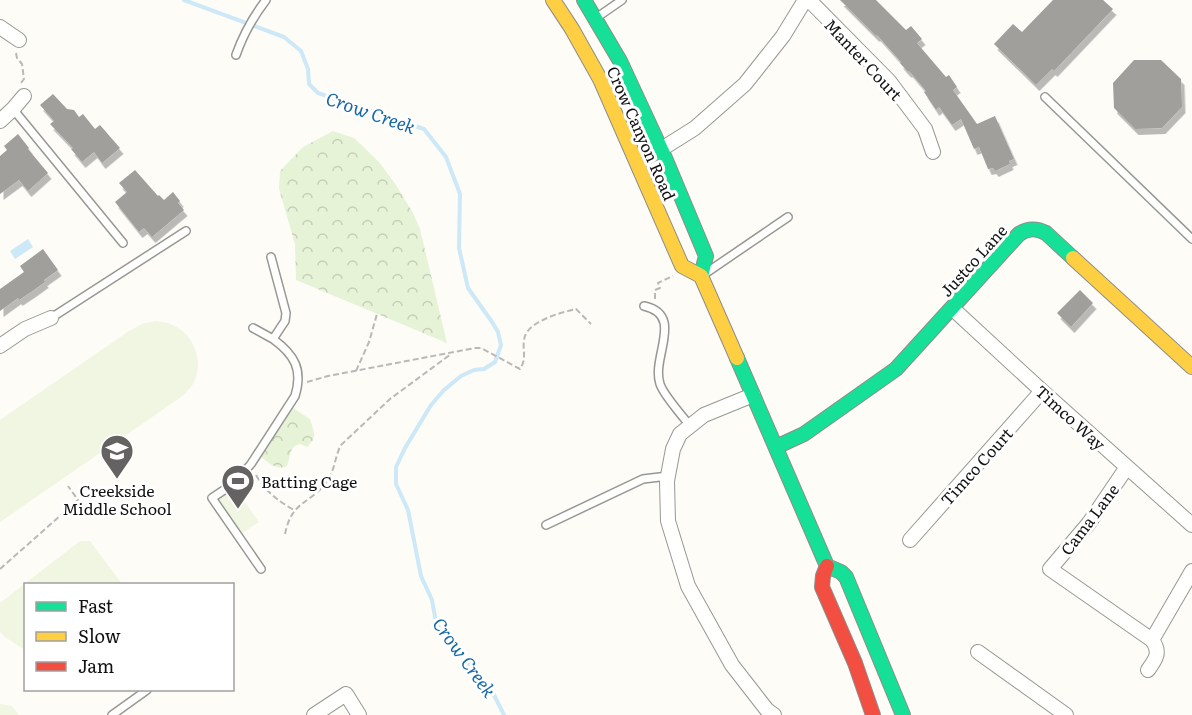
<svg xmlns="http://www.w3.org/2000/svg" width="1192" height="715" viewBox="0 0 1192 715" font-family="Literata,serif">
<defs>
<pattern id="park-crowns" width="20" height="18" patternUnits="userSpaceOnUse" patternTransform="scale(1.5)"><rect width="20" height="18" fill="#e7f3d7"/><path d="M2 6a3 3 0 1 1 6 0M12 15a3 3 0 1 1 6 0" fill="none" stroke="#c5cfb8"/></pattern>
<filter id="shadow"><feDropShadow dx="3.5" dy="6" stdDeviation="0" flood-color="#0004"/></filter>
</defs>
<rect width="100%" height="100%" fill="#fdfcf7"/>
<path fill="url(#park-crowns)" d="M333,131L354,138L379,162L396,185L413,213L420,229L447,343L296,280L295,244L279,189L280,171L303,147Z
M293,408L310,419C314,432 318,437 307,447L300,444C288,447 291,457 287,466C277,471 269,463 261,457Z"/>
<path fill="#f0f6e1" d="M156,321C161,322 166,322 170,324C194,332 205,362 193,384C191,387 187,391 184,395L0,522V420L129,331L142,324Z
M234,487L259,522L242,533L218,499Z
M80,541H90L122,584H26L25,650L5,637L0,632V603Z
M0,704L12,706L19,715H0Z"/>
<path fill="#cde8f7" d="M28,239L33,247L15,259L10,251Z"/>
<g fill="none" stroke-linecap="round" stroke-linejoin="round">
<path stroke="#cde8f7" stroke-width="4" d="M184,0L284,37L301,51L308,69L309,84L318,93L424,129L446,157L460,194L459,248L468,288L492,322L498,332L501,345L495,362L484,369L474,370L461,376L444,390L431,405L405,448L396,467V484L408,510L421,576L432,600L436,622L444,636L493,693L504,715"/>
</g>
<path fill="#a19f9c" filter="url(#shadow)" d="M840,0H876L906,30L911,26L922,39L917,43L946,77L949,75L957,87L953,90L977,124L995,116L1014,159L1009,161L1010,164L995,171L993,168L988,169L979,147L974,149L961,119L952,125L939,107L936,110L924,92L926,91L909,71L908,72L900,63L901,62L877,35L876,36Z
M1053,0H1103L1113,9L1054,71L1052,69L1036,85L994,44L1013,24L1022,32Z
M1134,60H1161L1181,79L1182,107L1162,128L1135,129L1114,108L1113,83Z
M53,94L67,109L74,110L79,117L83,114L95,129L100,125L120,148L102,163L94,152L82,162L71,149L73,148L50,124L54,121L40,105Z
M18,134L29,148L28,149L48,173L28,191L19,180L0,194V156L7,150L4,146Z
M135,170L158,196L159,195L164,200L173,192L180,201L178,203L184,210L152,237L144,228L139,232L115,202L127,192L119,183Z
M43,249L58,270L44,280L45,282L34,290L19,300L18,298L0,311V289L24,272L20,266Z
M1080,290L1093,303L1071,327L1057,313Z"/>
<g fill="none" stroke-linecap="round" stroke-linejoin="round">
<g stroke="#979795" stroke-width="10">
<path id="lane" d="M596,18L622,0
M236,55C243,35 253,17 266,0
M1045,97L1192,239
M13,109L123,243
M706,273L788,217
M644,306C685,315 651,357 660,384C664,396 682,415 690,426
M51,318L186,231
M253,328L273,339L285,321L286,313L271,257
M546,525L643,479L668,476
M261,569L212,498L233,484L251,464L295,396C303,370 295,355 273,339
M112,715L147,690"/>
</g>
<g stroke="#979795" stroke-width="16">
<path id="street" d="M809,0L889,81L925,129L933,152
M0,27L19,40
M0,121L13,109L24,96
M637,162L660,150L695,128L745,84L783,36L805,0
M952,308L1042,391L1192,525
M0,346L25,329L51,318
M753,395L704,415L680,434L673,449L667,481L668,521L688,586L732,665L767,710L774,715
M1127,467L1089,523L1050,569L1152,640
M910,540L1042,391
M978,652L1066,715
M1148,670C1156,659 1161,652 1152,640L1192,571
M314,715L346,694L359,715"/>
</g>
<g stroke="#8e8d8b" stroke-width="16">
<path id="fast" d="M584,0L620,61L665,158L706,256L701,276
M737,358L827,566L841,572L846,577L903,715
M776,447L804,434L896,369L1019,234C1028,228 1036,228 1046,233L1073,258"/>
</g>
<g stroke="#8e8d8b" stroke-width="16">
<path id="slow" d="M553,0L572,29L600,79L682,266L701,276L737,358
M1073,258L1192,367"/>
</g>
<g stroke="#8e8d8b" stroke-width="16">
<path id="jam" d="M827,566L823,576L822,587L855,663L873,715"/>
</g>
<path stroke="#b9b9b8" stroke-width="2" stroke-dasharray="6 3" stroke-linecap="butt" d="M16,53L17,58L22,64L24,79L21,83
M655,299V290L660,288L658,283L673,276
M356,371L369,342L377,314
M307,382L328,376L475,348H481L520,369C528,357 521,348 525,336C530,321 562,312 576,309L591,324
M256,475C265,491 278,501 294,510
M285,534C292,499 311,505 328,480C335,469 335,456 341,445L390,399L451,354
M0,569L78,500L68,486"/>
<use href="#lane" stroke="#fffffe" stroke-width="7"/>
<use href="#street" stroke="#fffffe" stroke-width="14"/>
<use href="#fast" stroke="#16e098" stroke-width="14"/>
<use href="#slow" stroke="#ffcf43" stroke-width="14"/>
<use href="#jam" stroke="#f24e42" stroke-width="14"/>
</g>
<defs>
<g id="school-pin" transform="scale(1.725)"><path d="M0 17L-7.5 6A9.5 9.5 0 1 1 7.5 6Z" fill="#646362" stroke="#fff"/><path d="M0-5L7-2L0 1L-7-2ZM-4 1L0 2.5L4 1V4Q0 6-4 4Z" fill="#fff"/></g>
<g id="stadium-pin" transform="scale(1.725)"><path d="M0 17L-7.5 6A9.5 9.5 0 1 1 7.5 6Z" fill="#646362" stroke="#fff"/><path d="M0-5a6.5 5 0 1 0 0 10a6.5 5 0 1 0 0-10ZM-3.5-1.8h7v3.6h-7Z" fill="#fff"/></g>
</defs>
<g fill-rule="evenodd">
<use href="#school-pin" x="117" y="451"/>
<use href="#stadium-pin" x="238" y="481"/>
</g>
<g text-anchor="middle" dominant-baseline="central" stroke-width="6" stroke-linejoin="round" paint-order="stroke">
<g font-size="16" fill="#111" stroke="#fff">
<text transform="translate(864 59) rotate(47)">Manter Court</text>
<text transform="translate(642 133) rotate(66)">Crow Canyon Road</text>
<text transform="translate(973 260) rotate(-48)">Justco Lane</text>
<text transform="translate(1071 417) rotate(42)">Timco Way</text>
<text transform="translate(976 466) rotate(-48)">Timco Court</text>
<text transform="translate(1089 519) rotate(-53)">Cama Lane</text>
</g>
<g font-size="16" fill="#111" stroke="#fff" text-anchor="start">
<text x="261" y="481">Batting Cage</text>
<text x="117" y="490" text-anchor="middle">Creekside<tspan x="117" dy="18">Middle School</tspan></text>
</g>
<g font-size="18" font-style="italic" fill="#1768a6" stroke="#fff">
<text transform="translate(371 112) rotate(19)">Crow Creek</text>
<text transform="translate(465 657) rotate(54)">Crow Creek</text>
</g>
</g>
<rect x="24" y="583" width="210" height="108" fill="#ffffff" stroke="#a0a0a0" stroke-width="1.5"/>
<rect x="36" y="602" width="30" height="9" fill="#16e098" stroke="#a0a0a0" stroke-width="1.5"/>
<text x="78" y="613" font-size="18" fill="#111111">Fast</text>
<rect x="36" y="632" width="30" height="9" fill="#ffcf43" stroke="#a0a0a0" stroke-width="1.5"/>
<text x="78" y="643" font-size="18" fill="#111111">Slow</text>
<rect x="36" y="662" width="30" height="9" fill="#f24e42" stroke="#a0a0a0" stroke-width="1.5"/>
<text x="78" y="673" font-size="18" fill="#111111">Jam</text>
</svg>
